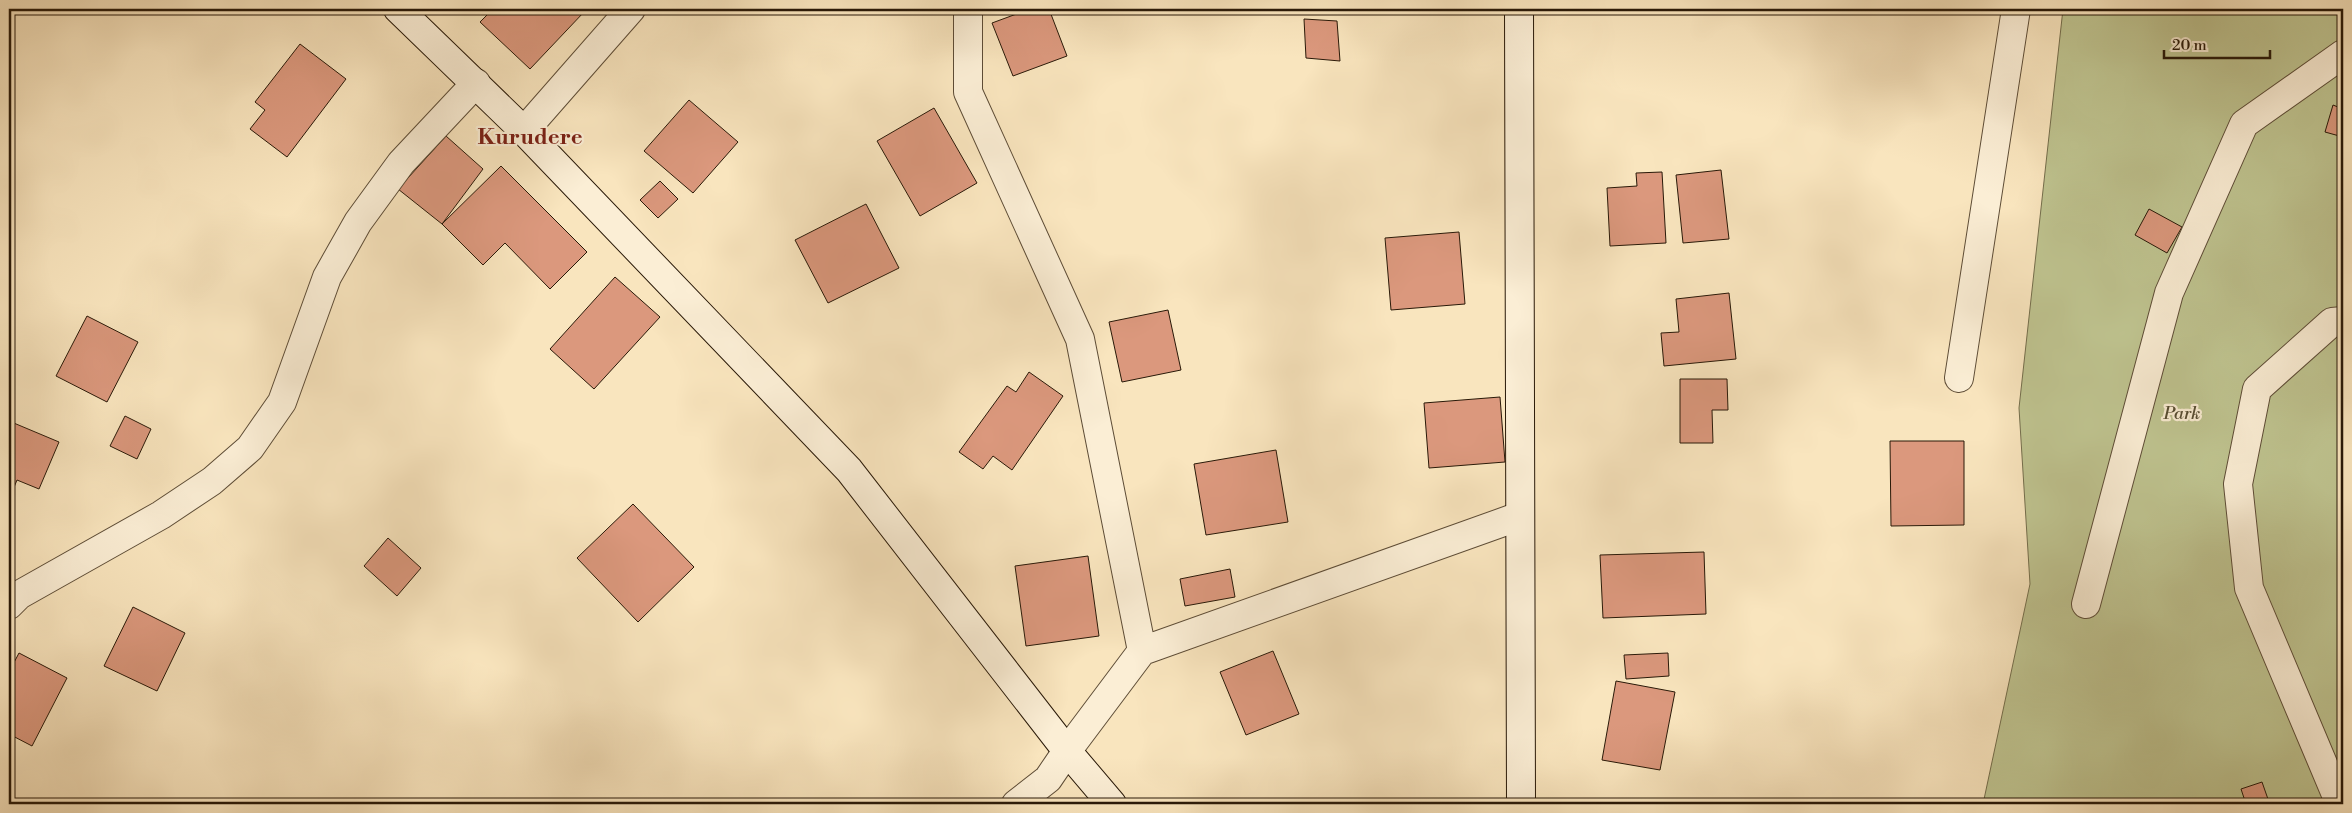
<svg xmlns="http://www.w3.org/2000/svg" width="2352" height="813" viewBox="0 0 2352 813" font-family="'Libre Bodoni',serif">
<rect width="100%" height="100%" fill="#f9e5be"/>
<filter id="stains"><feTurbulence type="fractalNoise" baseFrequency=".004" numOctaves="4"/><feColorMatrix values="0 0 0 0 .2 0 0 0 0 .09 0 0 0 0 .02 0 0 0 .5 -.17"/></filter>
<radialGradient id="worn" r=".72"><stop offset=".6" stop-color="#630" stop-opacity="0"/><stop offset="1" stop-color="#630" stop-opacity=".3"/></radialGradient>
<path fill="#bfc490" stroke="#746e4c" d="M2063,9H2343V804H1983L2030,584L2019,408Z"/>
<path fill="#db987d" stroke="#291908" d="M493,9H581L584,12L530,69L480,22Z
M1030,9H1049L1067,56L1013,76L992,23Z
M1304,19L1337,21L1340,61L1306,58Z
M300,44L346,79L287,157L250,129L265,110L255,102Z
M689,100L738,142L693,193L644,151Z
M2333,105L2343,109V137L2325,132Z
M934,108L977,183L920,216L877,141Z
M446,136L483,169L442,224L398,189Z
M501,166L587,252L550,289L505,243L483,265L442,224Z
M1721,170L1729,239L1683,243L1676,175Z
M1662,172L1666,243L1610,246L1607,188L1637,186L1636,173Z
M660,181L678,199L658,218L640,200Z
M866,204L899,268L828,303L795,240Z
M2149,209L2182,227L2167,253L2135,235Z
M1459,232L1465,304L1391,310L1385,238Z
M615,277L660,317L594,389L550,349Z
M1729,293L1736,359L1664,366L1661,333L1679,332L1676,299Z
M1168,310L1181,370L1122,382L1109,322Z
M87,316L138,342L107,402L56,376Z
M1029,372L1063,396L1012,470L993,456L983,469L959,452L1007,386L1016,392Z
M1680,379H1727L1728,410H1712L1713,443H1680Z
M1500,397L1505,462L1429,468L1424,403Z
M125,416L151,429L137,459L110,446Z
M9,421L59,442L39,489L17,480L10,497Z
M1890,441H1964V525L1891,526Z
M1276,450L1288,522L1206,535L1194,464Z
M633,504L694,567L638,622L577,558Z
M388,538L421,568L397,596L364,566Z
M1704,552L1706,614L1603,618L1600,555Z
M1088,556L1099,636L1026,646L1015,566Z
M1230,569L1235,597L1185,606L1180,579Z
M133,607L185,633L157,691L104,666Z
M1273,651L1299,714L1246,735L1220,672Z
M19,653L67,678L32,746L9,734V672Z
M1668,653L1669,676L1626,679L1624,655Z
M1616,681L1675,692L1660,770L1602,760Z
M2262,782L2269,802L2246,804L2241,789Z"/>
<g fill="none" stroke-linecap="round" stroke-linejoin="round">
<g stroke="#5d4c36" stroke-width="30">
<path id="street" d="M968,9V92L1080,339L1142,651
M524,131L631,9
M1959,378L2016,9
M2086,604L2169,293L2244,124L2343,54
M9,605L19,595L161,515L212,481L250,448L282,402L327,277L358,222L401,163L476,83
M1016,804L1048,779L1067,751L1142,651L1520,516
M2340,804L2249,588L2238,484L2257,389L2332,322L2343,321"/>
</g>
<g stroke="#291908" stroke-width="30">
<path id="secondary" d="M398,9L524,131L849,470L1067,751L1112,804
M1519,9L1521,804"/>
</g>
<use href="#street" stroke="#fbeed5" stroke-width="28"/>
<use href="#secondary" stroke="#fbeed5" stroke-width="28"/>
</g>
<g text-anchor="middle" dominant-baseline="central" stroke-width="4.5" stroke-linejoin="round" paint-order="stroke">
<g font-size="18" font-style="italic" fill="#564c31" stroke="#fbeed5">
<text x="2182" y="413">Park</text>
</g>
<g font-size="22" font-weight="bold" fill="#7a1f14" stroke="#fbeed5">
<text x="530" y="137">Kurudere</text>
</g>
</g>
<rect width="2352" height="813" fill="none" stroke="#f9e5be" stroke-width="30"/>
<rect x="10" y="10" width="2332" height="793" fill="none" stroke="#291908" stroke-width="2.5"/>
<rect x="15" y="15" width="2322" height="783" fill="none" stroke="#291908"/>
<path d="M2164 50v8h106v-8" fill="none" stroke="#291908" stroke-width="2.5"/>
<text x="2172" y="50" font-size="15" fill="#291908" stroke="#fbeed5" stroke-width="4" paint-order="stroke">20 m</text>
<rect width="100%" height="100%" filter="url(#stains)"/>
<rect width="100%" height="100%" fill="url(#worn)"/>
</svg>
